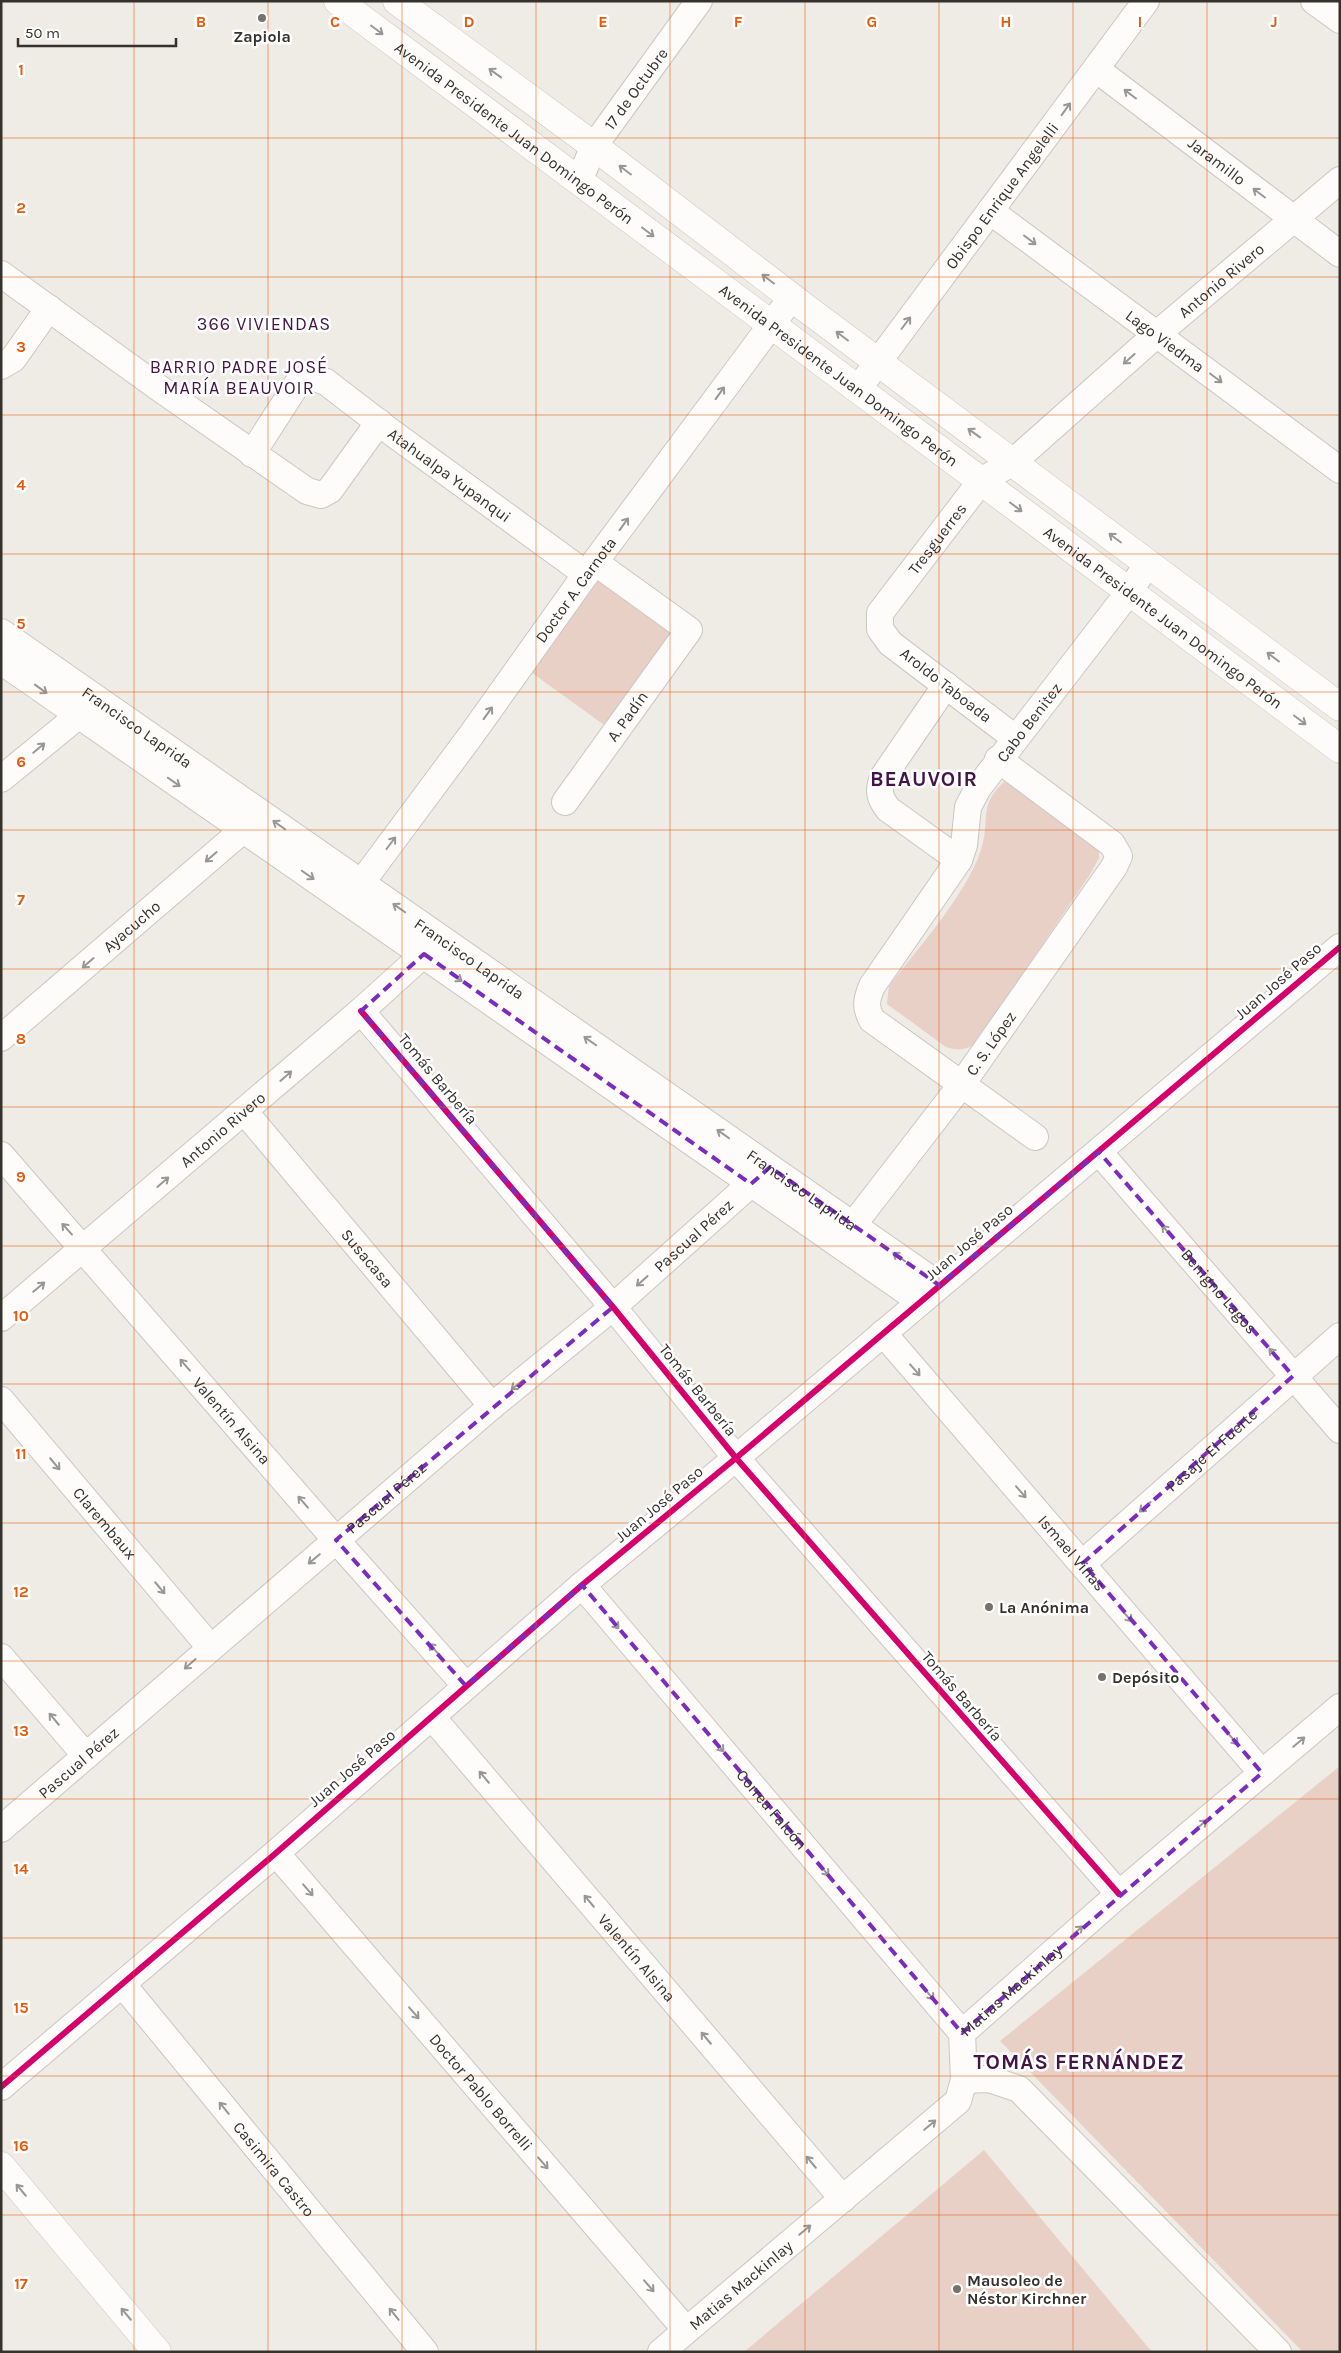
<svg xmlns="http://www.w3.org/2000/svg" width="1341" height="2353" viewBox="0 0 1341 2353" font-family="Karla,sans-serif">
<rect width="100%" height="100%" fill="#efebe5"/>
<path fill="#e8d0c7" d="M595,578L674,636L607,727L528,670Z
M1006,780L1099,845V858L1089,876L974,1045C964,1050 957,1051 946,1047L887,1004L889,986C918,948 966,895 981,850C991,818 977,806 1006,780Z
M1340,1766V2352H1303L1000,2041Z
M984,2150L1152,2352H744Z"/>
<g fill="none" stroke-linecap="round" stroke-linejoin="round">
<g stroke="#cac7c3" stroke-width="28">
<g id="minor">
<path d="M1314,1L1340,20"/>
<path id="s1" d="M1096,69L1340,254"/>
<path id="s2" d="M579,181L594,146L699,1"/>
<path id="s3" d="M990,211L1340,470"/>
<path d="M1,274L159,388L307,491L321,495L330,490L379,422"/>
<path d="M1,366L13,359L49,308"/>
<path id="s4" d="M858,389L1146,1"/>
<path id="s5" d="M252,454L299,381L313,377L326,382L391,432L586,574"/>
<path id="s6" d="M1,632L939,1285"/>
<path d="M1,661L920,1301"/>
<path d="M946,685L883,777C878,791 879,797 888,809L959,860"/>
<path id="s7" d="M1015,738L890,643L880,629V613L981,481L1013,462L1157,334L1340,180"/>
<path d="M1,779L78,716"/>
<path id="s8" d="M565,802L689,630L596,563"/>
<path id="s9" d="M362,882L472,734L586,574L792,297"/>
<path d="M361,1011L613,1307L736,1458L1119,1894"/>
<path id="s10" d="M1,1038L243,830L252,817"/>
<path id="s11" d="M244,1111L492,1406"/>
<path id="s12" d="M1035,1137L872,1020C865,1007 866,1000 872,986L959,860L964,845L968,807L978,788L1129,592L1148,563"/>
<path id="s13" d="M1099,1152L1340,1430"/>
<path id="s14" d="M1,1155L336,1540L466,1686"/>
<path id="s15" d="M853,1225L962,1084L1114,867L1119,856L1112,844L998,759"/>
<path id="s16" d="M1,1318L361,1011L436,943"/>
<path id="s17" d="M883,1333L1262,1773"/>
<path id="s18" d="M1,1400L210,1647"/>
<path id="s19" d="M1083,1563L1340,1336"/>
<path id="s20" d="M582,1585L962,2033"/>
<path d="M1,1657L86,1756"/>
<path id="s21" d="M432,1717L843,2199"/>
<path id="s22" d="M1,1829L492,1406L613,1307L764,1172"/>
<path id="s23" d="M276,1853L686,2330"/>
<path id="s24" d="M123,1985L425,2352"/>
<path id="s25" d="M962,2033L1119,1894L1340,1707"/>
<path d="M964,2080L989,2079L1019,2089L1278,2352"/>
<path d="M1,2087L276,1853L582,1585L736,1458L1340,947"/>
<path id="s26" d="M661,2352L958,2101L964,2080L962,2033"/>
</g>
</g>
<g stroke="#cac7c3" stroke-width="29">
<g id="major">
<path id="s27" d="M338,1L1340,749"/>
<path d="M397,1L594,146L807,309L1340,707"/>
<path d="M1,2166L157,2352"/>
</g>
</g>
<use href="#minor" stroke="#fdfcfb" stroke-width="26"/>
<use href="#major" stroke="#fdfcfb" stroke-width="28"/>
<g stroke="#fff" stroke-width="9">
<path id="cycleway" d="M361,1011L613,1307L736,1458L1119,1894
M1,2087L276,1853L582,1585L736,1458L1340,947"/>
</g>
<use href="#cycleway" stroke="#d6006c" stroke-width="6"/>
</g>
<defs><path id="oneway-shaft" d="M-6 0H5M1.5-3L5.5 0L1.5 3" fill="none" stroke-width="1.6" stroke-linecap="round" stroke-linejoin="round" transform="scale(1.25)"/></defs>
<g stroke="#999794">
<use href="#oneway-shaft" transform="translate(377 30) rotate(37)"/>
<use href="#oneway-shaft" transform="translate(495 73) rotate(-144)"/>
<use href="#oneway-shaft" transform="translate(1130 94) rotate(-143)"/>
<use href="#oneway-shaft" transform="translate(1066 109) rotate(-54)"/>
<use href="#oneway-shaft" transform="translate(625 170) rotate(-143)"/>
<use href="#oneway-shaft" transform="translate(1259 193) rotate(-143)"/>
<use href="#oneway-shaft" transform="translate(648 232) rotate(37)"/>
<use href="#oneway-shaft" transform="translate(1030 240) rotate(37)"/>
<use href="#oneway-shaft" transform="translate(768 279) rotate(-143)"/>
<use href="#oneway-shaft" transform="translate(906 323) rotate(-53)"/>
<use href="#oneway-shaft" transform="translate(842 336) rotate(-143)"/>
<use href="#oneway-shaft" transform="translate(1129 359) rotate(138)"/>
<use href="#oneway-shaft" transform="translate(1216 378) rotate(37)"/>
<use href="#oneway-shaft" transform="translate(720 393) rotate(-54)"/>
<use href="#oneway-shaft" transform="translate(974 433) rotate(-144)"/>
<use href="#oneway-shaft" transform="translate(1016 507) rotate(37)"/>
<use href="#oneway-shaft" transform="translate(624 524) rotate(-54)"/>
<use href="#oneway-shaft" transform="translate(1115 538) rotate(-143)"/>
<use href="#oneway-shaft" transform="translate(1273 657) rotate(-143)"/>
<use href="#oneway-shaft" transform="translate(41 689) rotate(36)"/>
<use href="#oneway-shaft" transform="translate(488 713) rotate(-54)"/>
<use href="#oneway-shaft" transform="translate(1300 720) rotate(37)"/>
<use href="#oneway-shaft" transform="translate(39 748) rotate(-40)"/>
<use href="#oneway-shaft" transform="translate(174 782) rotate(35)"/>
<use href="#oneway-shaft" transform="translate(279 825) rotate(-145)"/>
<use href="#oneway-shaft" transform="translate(391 843) rotate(-53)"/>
<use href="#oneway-shaft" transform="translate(211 857) rotate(139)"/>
<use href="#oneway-shaft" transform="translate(308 875) rotate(35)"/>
<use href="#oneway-shaft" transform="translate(399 908) rotate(-145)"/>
<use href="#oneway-shaft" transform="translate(88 963) rotate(139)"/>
<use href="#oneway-shaft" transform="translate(456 977) rotate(35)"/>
<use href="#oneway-shaft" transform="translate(590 1041) rotate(-145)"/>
<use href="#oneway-shaft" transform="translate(286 1076) rotate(-41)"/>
<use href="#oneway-shaft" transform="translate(723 1134) rotate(-145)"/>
<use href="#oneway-shaft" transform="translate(163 1182) rotate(-41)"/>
<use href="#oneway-shaft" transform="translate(67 1229) rotate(-132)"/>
<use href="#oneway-shaft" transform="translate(1167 1231) rotate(-131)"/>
<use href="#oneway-shaft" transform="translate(899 1257) rotate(-145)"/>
<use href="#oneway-shaft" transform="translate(642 1281) rotate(138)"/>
<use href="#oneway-shaft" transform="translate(39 1287) rotate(-40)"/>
<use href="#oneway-shaft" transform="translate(1274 1354) rotate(-131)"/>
<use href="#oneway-shaft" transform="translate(185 1365) rotate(-131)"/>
<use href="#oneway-shaft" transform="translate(915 1370) rotate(49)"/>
<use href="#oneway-shaft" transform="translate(517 1385) rotate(141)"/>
<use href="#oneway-shaft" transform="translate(55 1464) rotate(50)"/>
<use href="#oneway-shaft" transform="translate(1021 1492) rotate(49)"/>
<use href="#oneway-shaft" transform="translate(303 1502) rotate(-131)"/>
<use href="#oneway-shaft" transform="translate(1145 1507) rotate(138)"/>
<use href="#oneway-shaft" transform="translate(314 1559) rotate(140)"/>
<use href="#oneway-shaft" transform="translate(160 1588) rotate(50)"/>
<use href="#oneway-shaft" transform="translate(1127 1616) rotate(49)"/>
<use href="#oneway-shaft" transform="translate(614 1623) rotate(50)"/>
<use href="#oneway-shaft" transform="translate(434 1649) rotate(-132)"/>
<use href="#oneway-shaft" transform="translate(190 1664) rotate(139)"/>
<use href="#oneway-shaft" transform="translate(54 1719) rotate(-130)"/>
<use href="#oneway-shaft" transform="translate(1233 1739) rotate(49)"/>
<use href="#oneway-shaft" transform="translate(1299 1742) rotate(-40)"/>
<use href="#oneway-shaft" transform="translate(719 1746) rotate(50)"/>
<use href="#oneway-shaft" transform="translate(484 1777) rotate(-130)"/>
<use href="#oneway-shaft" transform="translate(1201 1825) rotate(-40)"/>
<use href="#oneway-shaft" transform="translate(824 1870) rotate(50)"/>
<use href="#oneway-shaft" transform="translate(308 1890) rotate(49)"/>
<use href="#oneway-shaft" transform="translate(589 1901) rotate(-130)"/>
<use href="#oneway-shaft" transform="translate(1077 1931) rotate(-41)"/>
<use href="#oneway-shaft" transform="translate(929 1994) rotate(50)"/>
<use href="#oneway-shaft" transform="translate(414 2013) rotate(49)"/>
<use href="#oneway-shaft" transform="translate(706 2038) rotate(-130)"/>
<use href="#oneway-shaft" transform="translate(224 2108) rotate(-129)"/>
<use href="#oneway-shaft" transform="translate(930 2125) rotate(-40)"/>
<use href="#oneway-shaft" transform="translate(811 2162) rotate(-130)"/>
<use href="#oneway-shaft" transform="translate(543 2163) rotate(49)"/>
<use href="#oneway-shaft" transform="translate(21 2190) rotate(-130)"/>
<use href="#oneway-shaft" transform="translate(805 2230) rotate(-40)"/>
<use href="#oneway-shaft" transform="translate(649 2286) rotate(49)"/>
<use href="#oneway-shaft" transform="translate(126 2314) rotate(-130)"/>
<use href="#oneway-shaft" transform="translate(394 2314) rotate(-129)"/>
</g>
<path fill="none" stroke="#7b2cbf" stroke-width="4" stroke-dasharray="10 6" stroke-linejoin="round" d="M424,954L751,1184L770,1167L939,1285L1099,1152L1293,1376L1083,1563L1262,1773L962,2033L582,1585L466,1686L336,1540L613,1307L361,1011Z"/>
<path fill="none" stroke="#e8590c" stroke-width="1" stroke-opacity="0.55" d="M134,1V2352M268,1V2352M402,1V2352M536,1V2352M670,1V2352M805,1V2352M939,1V2352M1073,1V2352M1207,1V2352M1,138H1340M1,277H1340M1,415H1340M1,554H1340M1,692H1340M1,830H1340M1,969H1340M1,1107H1340M1,1246H1340M1,1384H1340M1,1523H1340M1,1661H1340M1,1799H1340M1,1938H1340M1,2076H1340M1,2215H1340"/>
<g fill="#76736e" stroke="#fff" stroke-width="2">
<circle cx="262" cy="18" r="5"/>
<circle cx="989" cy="1607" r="5"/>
<circle cx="1102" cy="1677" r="5"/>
<circle cx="957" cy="2289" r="5"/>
</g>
<g text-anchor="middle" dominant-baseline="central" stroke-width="5" stroke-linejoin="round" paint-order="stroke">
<g font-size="16" font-weight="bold" fill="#35322e" stroke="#fff" text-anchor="start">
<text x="262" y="36" text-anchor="middle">Zapiola</text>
<text x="999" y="1607">La Anónima</text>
<text x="1112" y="1677">Depósito</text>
<text x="967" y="2280">Mausoleo de<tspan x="967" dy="18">Néstor Kirchner</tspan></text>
</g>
<g font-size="16" fill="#35322e" stroke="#fff">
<text stroke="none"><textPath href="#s2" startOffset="109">17 de Octubre</textPath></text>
<text stroke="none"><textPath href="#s27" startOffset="220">Avenida Presidente Juan Domingo Perón</textPath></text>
<text stroke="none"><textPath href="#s1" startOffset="152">Jaramillo</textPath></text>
<text stroke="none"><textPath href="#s4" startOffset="241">Obispo Enrique Angelelli</textPath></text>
<text stroke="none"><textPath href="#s7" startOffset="670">Antonio Rivero</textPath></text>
<text stroke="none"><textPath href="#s3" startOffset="218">Lago Viedma</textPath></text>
<text stroke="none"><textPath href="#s27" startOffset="625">Avenida Presidente Juan Domingo Perón</textPath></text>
<text stroke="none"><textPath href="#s5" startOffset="270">Atahualpa Yupanqui</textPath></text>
<text stroke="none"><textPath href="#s7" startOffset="284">Tresguerres</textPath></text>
<text stroke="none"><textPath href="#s9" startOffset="362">Doctor A. Carnota</textPath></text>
<text stroke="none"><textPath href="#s27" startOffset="1030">Avenida Presidente Juan Domingo Perón</textPath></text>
<text transform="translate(946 685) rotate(38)">Aroldo Taboada</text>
<text stroke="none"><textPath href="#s8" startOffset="106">A. Padín</textPath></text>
<text stroke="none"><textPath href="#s12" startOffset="548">Cabo Benitez</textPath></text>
<text stroke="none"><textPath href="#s6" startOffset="166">Francisco Laprida</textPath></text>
<text stroke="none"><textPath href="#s10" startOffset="172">Ayacucho</textPath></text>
<text stroke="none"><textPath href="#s6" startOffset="571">Francisco Laprida</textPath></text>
<text transform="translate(1278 981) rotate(-41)">Juan José Paso</text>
<text stroke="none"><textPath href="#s15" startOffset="228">C. S. López</textPath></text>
<text transform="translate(438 1079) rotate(50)">Tomás Barbería</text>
<text stroke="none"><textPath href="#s16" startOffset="291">Antonio Rivero</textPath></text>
<text stroke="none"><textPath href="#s6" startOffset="976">Francisco Laprida</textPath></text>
<text stroke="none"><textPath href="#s22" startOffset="912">Pascual Pérez</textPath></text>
<text transform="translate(969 1242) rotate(-40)">Juan José Paso</text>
<text stroke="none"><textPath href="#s11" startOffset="192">Susacasa</textPath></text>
<text stroke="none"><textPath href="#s13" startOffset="184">Benigno Lagos</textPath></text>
<text transform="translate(698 1390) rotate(51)">Tomás Barbería</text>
<text stroke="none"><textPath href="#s14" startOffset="352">Valentín Alsina</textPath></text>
<text stroke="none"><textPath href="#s19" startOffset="171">Pasaje El Fuerte</textPath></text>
<text stroke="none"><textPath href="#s22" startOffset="508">Pascual Pérez</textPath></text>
<text transform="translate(659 1504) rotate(-40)">Juan José Paso</text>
<text stroke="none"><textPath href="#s18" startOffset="161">Clarembaux</textPath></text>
<text stroke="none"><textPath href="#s17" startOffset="290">Ismael Viñas</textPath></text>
<text transform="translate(962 1696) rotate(49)">Tomás Barbería</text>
<text stroke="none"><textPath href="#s22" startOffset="102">Pascual Pérez</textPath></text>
<text transform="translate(352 1768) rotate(-41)">Juan José Paso</text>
<text stroke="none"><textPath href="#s20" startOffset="294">Correa Falcón</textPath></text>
<text stroke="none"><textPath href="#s21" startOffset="316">Valentín Alsina</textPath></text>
<text stroke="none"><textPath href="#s25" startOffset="65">Matias Mackinlay</textPath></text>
<text stroke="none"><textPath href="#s23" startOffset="315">Doctor Pablo Borrelli</textPath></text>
<text stroke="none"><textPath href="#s24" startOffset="238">Casimira Castro</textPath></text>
<text stroke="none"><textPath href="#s26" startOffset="104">Matias Mackinlay</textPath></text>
</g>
<g font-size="18" letter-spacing="1" fill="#431446" stroke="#fff">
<text x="264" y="324">366 VIVIENDAS</text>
<text x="239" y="367">BARRIO PADRE JOSÉ<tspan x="239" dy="21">MARÍA BEAUVOIR</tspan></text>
</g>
<g font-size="21" font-weight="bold" letter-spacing="1" fill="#431446" stroke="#fff">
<text x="924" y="779">BEAUVOIR</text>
<text x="1079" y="2062">TOMÁS FERNÁNDEZ</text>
</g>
</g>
<g font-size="16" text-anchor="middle" font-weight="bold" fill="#e8590c" stroke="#fff" stroke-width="5" stroke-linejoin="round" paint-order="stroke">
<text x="201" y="27">B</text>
<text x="335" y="27">C</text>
<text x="469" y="27">D</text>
<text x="603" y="27">E</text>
<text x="738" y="27">F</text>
<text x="872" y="27">G</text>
<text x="1006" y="27">H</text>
<text x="1140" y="27">I</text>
<text x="1274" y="27">J</text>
<text x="21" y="75">1</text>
<text x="21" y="213">2</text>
<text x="21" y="352">3</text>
<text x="21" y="490">4</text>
<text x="21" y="629">5</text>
<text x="21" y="767">6</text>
<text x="21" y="905">7</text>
<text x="21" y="1044">8</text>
<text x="21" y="1182">9</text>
<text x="21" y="1321">10</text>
<text x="21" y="1459">11</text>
<text x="21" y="1597">12</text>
<text x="21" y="1736">13</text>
<text x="21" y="1874">14</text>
<text x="21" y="2013">15</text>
<text x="21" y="2151">16</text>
<text x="21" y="2289">17</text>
</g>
<rect width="1341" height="2353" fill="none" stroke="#35322e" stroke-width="5"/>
<path d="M18 38v8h158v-8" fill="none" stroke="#35322e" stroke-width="2.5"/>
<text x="25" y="38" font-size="15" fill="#35322e" stroke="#ffffff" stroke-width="4" paint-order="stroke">50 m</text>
</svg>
